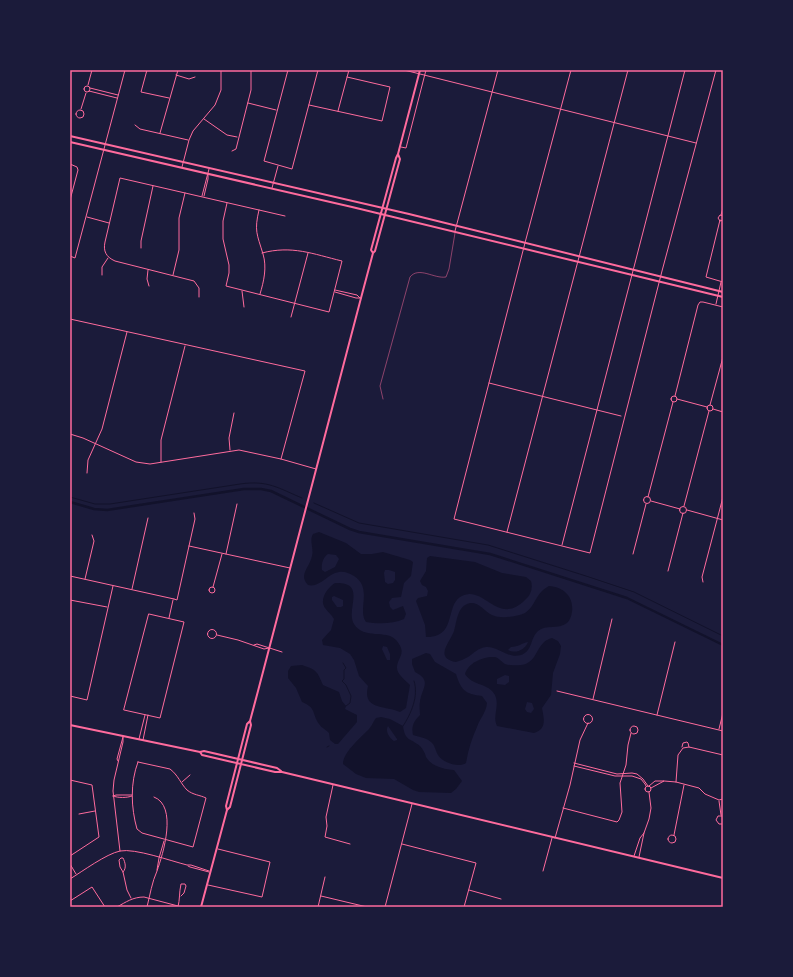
<svg xmlns="http://www.w3.org/2000/svg" width="793" height="977" viewBox="0 0 793 977" font-family="Merriweather,serif">
<rect width="100%" height="100%" fill="#1b1b3a"/>
<path fill="#12122b" fill-rule="evenodd" d="M319,532L346,543L361,554H372L383,552L410,560L413,562L411,576L404,583L401,597L392,598L389,602L390,607L393,610L403,606L406,614L404,619C393,624 378,624 366,622C357,610 373,588 354,576C349,573 344,571 339,572C327,574 320,588 308,585C298,575 310,567 312,556C314,548 309,541 313,534ZM328,554L336,555L339,559L335,567L325,572L322,570C321,565 323,557 328,554ZM385,570H389L395,572V580L393,583L388,584L385,582L384,573Z
M430,556L475,562L502,573L526,577L531,581C533,588 531,595 525,600C501,624 487,593 469,594C441,597 461,638 426,637L425,625L416,601L418,598L427,596L428,591L426,587L422,585L420,581L426,571L427,558Z
M335,583C368,582 345,609 354,624C364,640 386,629 396,640C408,654 397,657 397,668C397,674 406,681 410,685L406,708L400,712C384,705 362,710 368,686L359,676L354,660L350,654L340,648L323,645L322,640L331,630L334,619C331,614 328,612 325,608C319,600 327,588 335,583ZM334,596L343,600V606L341,607H337L332,600V597ZM383,646L387,647L390,654V660H387L382,649Z
M549,586C564,587 574,597 572,612C571,617 570,620 567,623C558,630 546,624 538,631C530,638 533,651 521,655C507,659 499,646 486,647C478,648 474,653 468,657C464,659 460,661 456,662C433,658 451,641 454,631C457,621 457,606 470,603C479,602 484,611 492,615C500,619 516,617 525,613C536,606 535,593 549,586ZM528,642C525,650 516,654 508,650L511,647C518,647 522,643 528,642Z
M552,638L558,641L561,646L560,654L553,673L551,695L542,708C544,719 547,729 534,733L497,726C492,716 500,706 495,695C489,683 472,686 465,674C468,663 483,656 495,657C499,658 502,662 505,664C510,666 516,665 521,665C539,663 535,642 552,638ZM505,675L509,676V682L505,685L497,684V679ZM527,702L532,703L534,709L531,713L527,712L525,709Z
M426,653L430,654L435,662L456,674C461,690 465,694 482,696L487,703C486,713 480,718 477,727C472,738 468,750 466,763C459,768 443,763 438,755C436,752 435,747 433,744C428,738 420,737 413,735C411,726 414,721 420,715C420,711 419,706 420,702C421,689 433,681 415,672L412,664V659Z
M302,665C317,670 317,671 323,685L339,692L342,701L346,706L345,709L357,715V722L338,744H335L330,740L329,733C325,729 320,727 317,721C312,710 315,708 302,702L296,688L288,678V671L291,666Z
M381,717L390,719L403,726C405,741 410,738 420,746C423,749 425,753 426,757C432,767 444,769 454,770L462,781L456,789L451,793L419,792L413,790L394,779L366,778L356,774L343,764C343,753 359,739 367,731C371,728 373,722 376,718ZM388,726L397,739V740L394,741C389,738 385,731 388,726Z"/>
<g fill="none" stroke-linecap="round" stroke-linejoin="round">
<path stroke="#12122b" stroke-width="1" d="M70,497L95,504H110L240,484C268,480 278,488 302,498
M314,503L359,523L488,545L586,576L634,592L723,636
M343,663L346,668L344,670V679L342,681L346,685L351,696L350,703L346,706
M403,726C411,714 419,696 414,681
M327,747L329,746"/>
<path stroke="#12122b" stroke-width="2.5" d="M70,502L94,509L107,510L244,489H261L271,491L350,529L359,532L490,554L627,598L723,645"/>
<path stroke="#ff6b9d" stroke-width="0.5" d="M383,399L380,386L410,277C419,266 434,279 446,277L449,269L455,233"/>
<path stroke="#ff6b9d" stroke-width="1" d="M147,70L141,92L169,98
M288,70L264,161L292,169L318,70
M404,70L696,143
M571,70L526,239L454,519L590,553L662,271L716,70
M176,75L189,79L195,77
M88,85L92,70
M84 89a3 3 0 1 1 6 0a3 3 0 1 1-6 0Z
M90,88L118,95
M89,91L117,98
M248,103L276,110
M309,105L382,121L390,87L347,77
M81,109L86,93
M76 114a4 4 0 1 1 8 0a4 4 0 1 1-8 0Z
M338,111L349,70
M204,119L227,135L237,137
M135,125L140,129L188,140
M160,133L178,70
M401,147L406,148L426,70
M232,151L236,149L251,90V70
M70,164L77,167L78,170L70,200
M182,167L189,140L193,131L215,105L221,90V70
M272,188L278,166
M202,196L209,169
M204,196L208,179V174
M227,203L223,221V239L229,265V273L226,286L329,312L342,261C313,254 292,245 262,253
M259,210C254,231 257,234 263,254C267,267 264,281 260,294
M721,215L723,208
M723,216L720,215L718,218L720,221L723,220
M87,217L109,223
M720,220L706,277L723,282
M455,231L498,70
M141,248V241L153,186
M70,256L75,258L125,70
M148,270L147,279L149,286
M102,275V267L108,258
M173,275L179,250V218L185,193
M335,290L357,295L360,298
M242,291L244,307
M335,292L356,298H361
M199,297V288L194,281L115,261C106,257 103,251 105,242L120,178L285,216
M716,304L721,282
M291,317L308,253
M70,319L305,371L281,459
M489,383L621,416
M671 399a3 3 0 1 1 6 0a3 3 0 1 1-6 0Z
M675,396L698,305L700,302H703L723,307
M677,399L707,407
M707 408a3 3 0 1 1 6 0a3 3 0 1 1-6 0Z
M710,405L723,357
M713,409L723,412
M70,434L83,438L136,462L150,464L239,450L281,459L316,469
M230,450L229,438L234,413
M161,462V440L185,346
M87,473L88,460L102,429L127,332
M643.5 500a3.5 3.5 0 1 1 7 0a3.5 3.5 0 1 1-7 0Z
M648,497L673,402
M651,501L680,509
M684,506L709,411
M679.5 510a3.5 3.5 0 1 1 7 0a3.5 3.5 0 1 1-7 0Z
M687,510L723,520
M507,532L628,70
M562,545L685,70
M189,546L290,568
M226,554L237,504
M633,554L646,504
M668,571L683,513
M70,576L174,599
M85,579L94,541L92,535
M703,582L702,577L723,497
M209 590a3 3 0 1 1 6 0a3 3 0 1 1-6 0Z
M213,587L222,554
M132,589L148,518
M174,599L177,600L195,519L194,513
M70,600L107,607
M149,614L184,622L160,718L124,710Z
M169,618L173,600
M207.5 634a4.5 4.5 0 1 1 9 0a4.5 4.5 0 1 1-9 0Z
M217,635L238,640L264,649L269,648
M254,645L257,644L282,652
M557,691L723,731
M70,696L87,700L113,586
M593,699L612,619
M583.5 719a4.5 4.5 0 1 1 9 0a4.5 4.5 0 1 1-9 0Z
M657,715L675,642
M630 730a4 4 0 1 1 8 0a4 4 0 1 1-8 0Z
M719,729L723,713
M139,739L145,715
M143,740L148,715
M682,747L683,743L687,742L688,743L689,747
M118,761L117,759L123,737
M138,762L170,769C178,775 181,784 187,790C193,795 200,795 206,798L193,847L142,833L137,829C131,808 130,783 138,762Z
M574,763L617,774L632,773L637,774L643,779L648,786
M574,766L615,776H632L641,779L645,784L646,786
M70,780L92,785L99,837L70,856
M664,781L676,782L699,788L705,794L719,800L723,799
M182,782L190,775
M676,782L678,755L683,748L689,747L723,755
M333,785L326,817L327,826L325,837L350,844
M645 789a3 3 0 1 1 6 0a3 3 0 1 1-6 0Z
M649,786L655,781H664L651,788
M113,796C118,798 127,798 132,796
M113,796L116,795H132
M719,801L721,815
M563,808L617,822L619,820L622,812L620,783L626,765L628,745L631,733
M79,814L95,811
M723,816H718L716,820L719,824H723
M668 839a4 4 0 1 1 8 0a4 4 0 1 1-8 0Z
M674,835L684,785
M555,838L570,785L580,740L588,723
M402,844L476,863L464,907
M120,851L113,791L114,780L123,742V736
M634,856L640,838L644,833L649,819L651,808L649,792
M639,857L644,833
M70,864L76,874
M188,866L190,867L209,872
M157,870L159,858L164,841
M543,871L552,838
M123,872C127,868 125,862 123,858H121L119,860L120,867L123,872L127,890L131,898
M70,879C83,871 106,854 120,851C135,848 171,861 187,865H191L209,871
M208,885L262,897L270,862L218,849
M469,890L501,899
M321,896L367,907
M70,901L92,887L105,907
M117,907C126,902 133,897 144,897L178,906
M147,907C150,895 152,882 157,871C163,854 178,806 154,797
M178,907C180,899 179,893 181,884H185L186,886L184,893L181,896
M318,907L325,877
M385,907L412,804
M534,907H535"/>
<path stroke="#ff6b9d" stroke-width="2" d="M70,136L409,214L723,292
M70,142L352,207L723,297
M373,253L371,250L396,158L398,154L420,70
M70,725L200,752L204,751L277,768L281,771
M200,752L202,755L275,772H282L723,878
M227,810L226,806L247,724L250,721L258,691L361,298L373,253L375,251L400,159L398,154
M201,907L227,810L230,807L251,725L250,721"/>
</g>
<rect width="793" height="977" fill="none" stroke="#1b1b3a" stroke-width="142"/>
<rect x="71" y="71" width="651" height="835" fill="none" stroke="#ff6b9d" stroke-width="1.5"/>
</svg>
